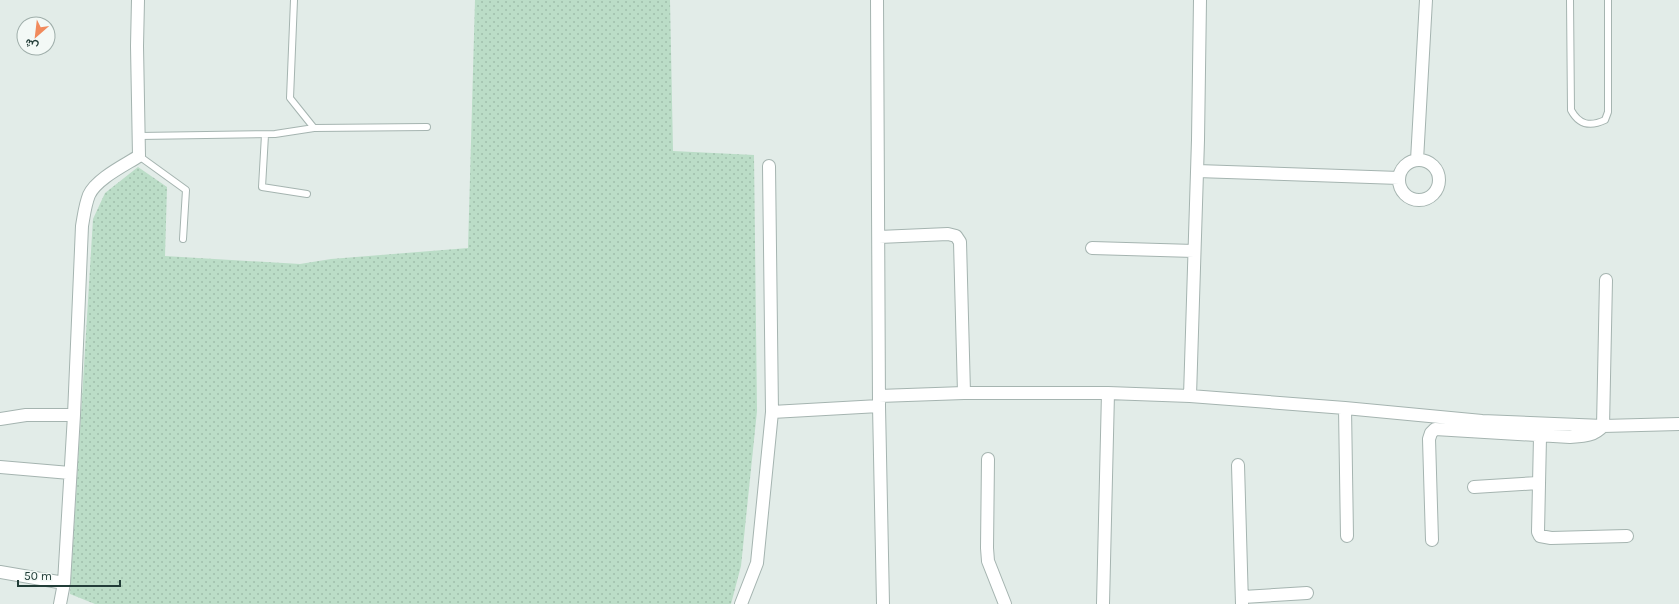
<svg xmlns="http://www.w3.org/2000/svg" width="1679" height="604" viewBox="0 0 1679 604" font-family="Karla,Vazirmatn,sans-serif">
<defs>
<pattern id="grass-dots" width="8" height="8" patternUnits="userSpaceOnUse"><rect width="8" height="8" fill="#bbddc7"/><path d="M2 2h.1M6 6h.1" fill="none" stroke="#a0bfac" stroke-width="1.8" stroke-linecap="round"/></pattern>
</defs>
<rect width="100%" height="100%" fill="#e2ece8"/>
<path fill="url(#grass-dots)" d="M475,0H670L673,151L754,155L757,411L741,566L731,604H95L70,594L93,219L105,193L138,167L167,187L165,256L300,264L331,259L468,248Z"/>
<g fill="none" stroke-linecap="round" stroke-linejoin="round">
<g stroke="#a5b4b0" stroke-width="8">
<path id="lane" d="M294,0L290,98L314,128L427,127
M1570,0L1571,110C1579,125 1590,127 1605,120L1608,112V0
M265,135L262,187L307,194
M139,136L275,134L314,128
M139,156L186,190L183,239"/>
</g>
<g stroke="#a5b4b0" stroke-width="14">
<path id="street" d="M877,0L879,406L883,604
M1417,160L1426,0
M1399 180a20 20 0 1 1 40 0a20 20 0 1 1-40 0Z
M1197,171L1399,178
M879,237L948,234L956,236L960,242L964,393
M1092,248L1194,251
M879,396L964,393H1108L1190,396L1345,408L1482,421L1603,426L1679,424
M1190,396L1198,140L1200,0
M1345,408L1347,536
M772,412L879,406
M0,419L26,415H74
M1540,437L1538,532L1540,536L1551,538L1627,536
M988,459L987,548L988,561L1005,604
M1238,465L1242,604
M0,467L70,473
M1474,487L1538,483
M1432,540L1429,439L1431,433L1435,429L1570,437C1584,436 1594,436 1603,426L1606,280
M0,572L64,583
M1243,597L1307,593
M60,604L64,583L74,415L82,226C84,215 85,205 89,195C96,179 125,165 139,156L137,46L138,0
M741,604L757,563L772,412L769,166
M1103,604L1108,393"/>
</g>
<use href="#lane" stroke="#fff" stroke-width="6"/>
<use href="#street" stroke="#fff" stroke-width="12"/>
</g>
<g transform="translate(36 36) rotate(208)"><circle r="19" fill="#f3f9f6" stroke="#9faeaa"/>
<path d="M0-3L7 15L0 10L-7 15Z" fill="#f18a5c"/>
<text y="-6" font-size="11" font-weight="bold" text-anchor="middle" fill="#223d38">ش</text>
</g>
<path d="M18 580v6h102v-6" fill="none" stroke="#223d38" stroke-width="2"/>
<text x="24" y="580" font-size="12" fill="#223d38" stroke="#f3f9f6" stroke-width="3" paint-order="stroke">50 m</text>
</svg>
